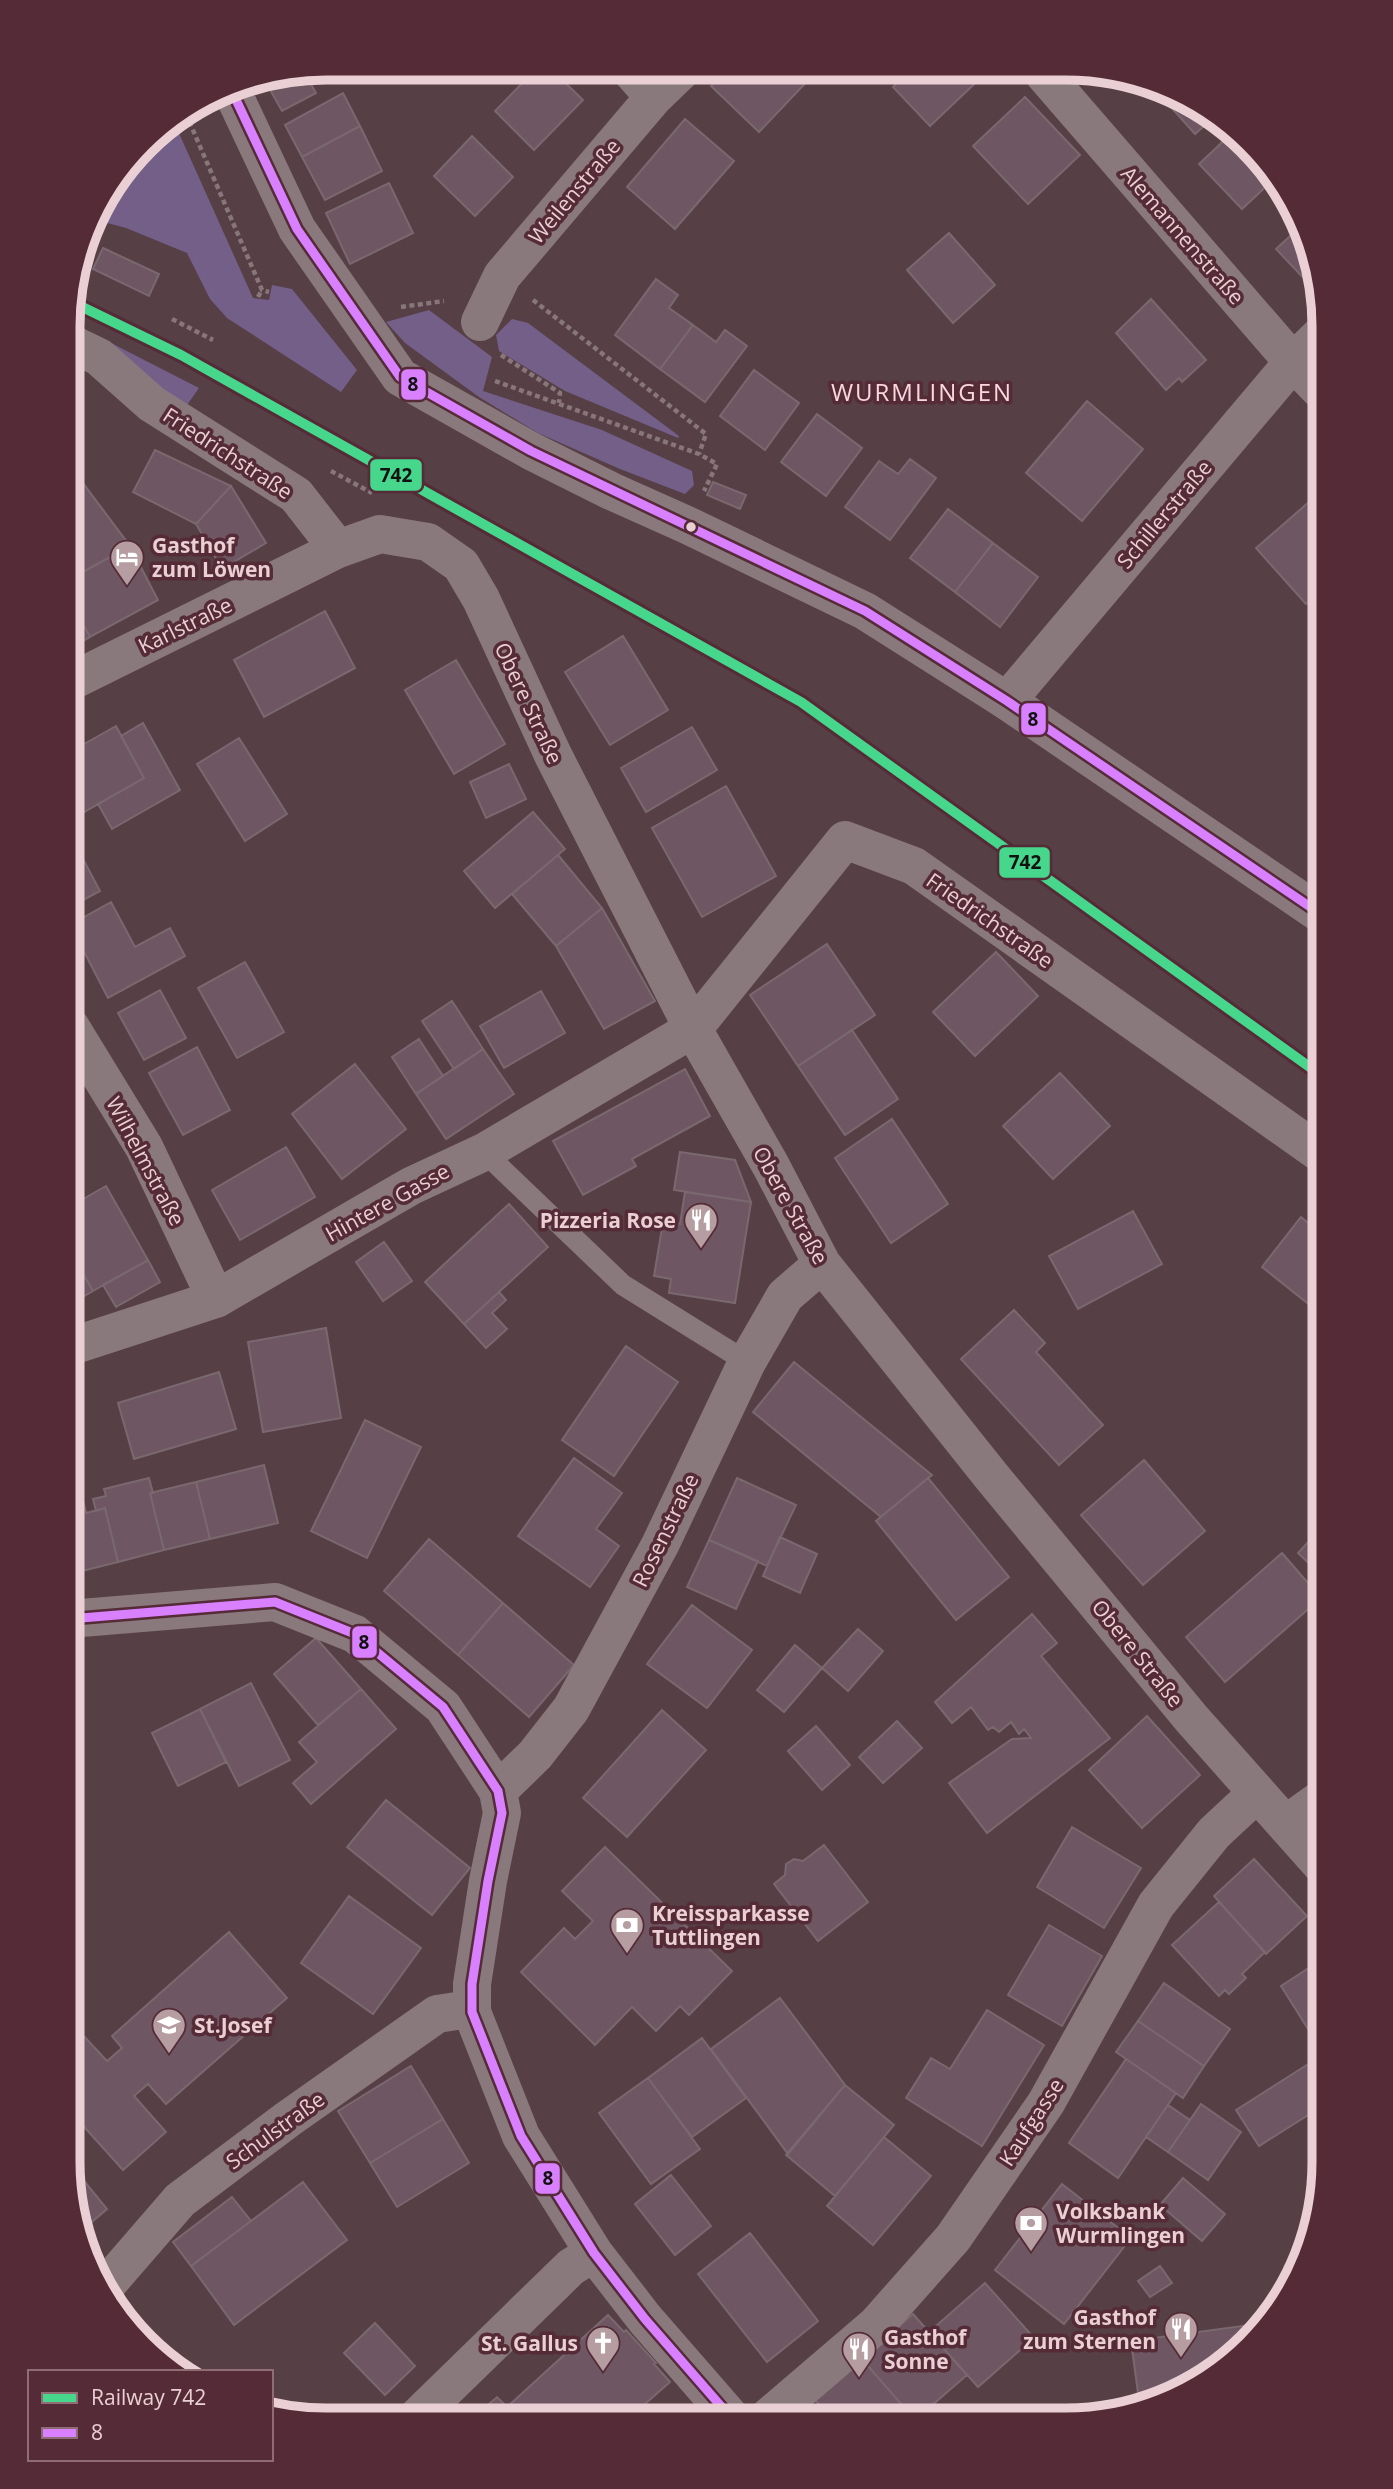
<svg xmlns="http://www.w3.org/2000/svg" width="1393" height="2489" viewBox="0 0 1393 2489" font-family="'Open Sans',sans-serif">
<rect width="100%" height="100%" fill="#563f45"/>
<path fill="#735f88" d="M174,122L253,298L269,300L272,285L292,289L357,370L341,392L227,318L210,299L187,253L126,228L93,219L95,212L156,133Z
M429,310L492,357L483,391L602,430L692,471L694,485L685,494L620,469L538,433L479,397L405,343L386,322Z
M512,319L528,323L679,436L678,438L565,391L499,351L496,335Z
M70,322L199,388L185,408L70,337Z"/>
<path fill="#6e5762" stroke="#7a686f" stroke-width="2" d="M535,70H552L583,100L534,150L495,111Z
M726,71H817L759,132L711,86Z
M908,72H987L930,126L893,87Z
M305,73L316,93L282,111L265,81Z
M1151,85L1180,95L1214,117L1195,134Z
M343,93L360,126L302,157L285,125Z
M1025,97L1080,155L1028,204L973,146Z
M685,119L734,161L675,229L627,187Z
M360,126L382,171L325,200L302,157Z
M1234,131L1276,177L1242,209L1199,164Z
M472,136L513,177L475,216L434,176Z
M389,183L413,233L350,264L326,213Z
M1302,225L1311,243L1318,285L1314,289L1276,249Z
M949,233L995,285L953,323L907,270Z
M103,248L159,274L149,296L93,269Z
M656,279L678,295L669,308L693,325L660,369L615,335Z
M1151,299L1206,360L1182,382L1179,378L1166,390L1116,333Z
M693,325L716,342L725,330L747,346L705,402L660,369Z
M754,370L799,403L765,450L720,416Z
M1087,401L1143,449L1082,521L1026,473Z
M817,414L862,448L826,496L781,462Z
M155,450L231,486L196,524L133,492Z
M910,459L936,478L890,540L845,507L879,461L898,474Z
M713,482L746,495L740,509L707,495Z
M83,483L130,546L70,579V490Z
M231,486L266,543L222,569L196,524Z
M1325,488V587L1306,604L1256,548Z
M948,509L993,543L955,592L910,558Z
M993,543L1038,577L1000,627L955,592Z
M130,546L158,600L90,637L70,600V579Z
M70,600L90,637L70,648Z
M325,611L355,668L264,717L234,660Z
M623,636L668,710L610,745L565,672Z
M456,660L505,744L454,774L405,690Z
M143,723L180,790L112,829L98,804L144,778L121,736Z
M116,726L144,778L70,820V752Z
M692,727L717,770L646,812L621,768Z
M239,738L287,814L245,841L197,764Z
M509,764L526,799L486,818L470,782Z
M726,786L776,876L702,917L652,828Z
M533,812L565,849L495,908L464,871Z
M73,840L100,891L70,907V841Z
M558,855L602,908L556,946L512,894Z
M111,902L135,947L170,928L185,956L108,998L70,925Z
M602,908L655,1001L604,1029L556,946Z
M827,944L875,1015L798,1066L750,995Z
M996,952L1038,996L975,1056L933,1012Z
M245,962L284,1032L237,1058L198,988Z
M160,990L186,1038L144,1060L118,1013Z
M541,991L565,1033L504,1068L480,1026Z
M452,1001L483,1049L454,1069L422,1021Z
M852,1030L898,1099L845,1135L798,1066Z
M419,1039L443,1076L416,1094L392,1057Z
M197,1047L230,1110L183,1135L149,1073Z
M483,1049L514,1094L446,1139L416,1094Z
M355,1064L406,1129L342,1179L292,1114Z
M685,1069L710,1116L632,1159L636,1166L583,1195L553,1141Z
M1060,1073L1110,1126L1053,1179L1003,1126Z
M892,1119L948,1204L891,1243L835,1158Z
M286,1147L315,1197L240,1240L212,1190Z
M680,1152L735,1160L751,1202L674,1190Z
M106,1186L148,1260L93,1291L69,1249V1207Z
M685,1192L751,1202L735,1303L669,1293L671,1279L654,1276L663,1222L680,1224Z
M509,1204L548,1247L464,1324L425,1282Z
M1133,1211L1162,1264L1078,1309L1049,1256Z
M1301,1217L1324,1236V1300L1316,1310L1262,1267Z
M384,1242L412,1281L383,1301L356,1262Z
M69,1249L93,1291L69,1305Z
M148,1260L160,1282L116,1307L103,1285Z
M499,1292L506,1300L492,1313L507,1329L486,1348L464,1324Z
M1014,1310L1045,1343L1036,1352L1103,1425L1059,1465L961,1359Z
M326,1328L341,1418L263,1432L248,1342Z
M626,1346L678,1382L614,1476L562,1440Z
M794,1362L932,1475L881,1517L753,1412Z
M219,1372L236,1429L134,1459L118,1403Z
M365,1420L421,1447L367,1558L311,1531Z
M574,1458L622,1493L596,1529L619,1546L590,1587L518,1536Z
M1144,1460L1205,1531L1143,1585L1081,1515Z
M264,1465L278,1523L210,1539L196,1482Z
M149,1478L153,1493H150L164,1550L118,1562L105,1508L96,1511L93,1499L106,1496L104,1489Z
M737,1478L796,1505L767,1566L709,1540Z
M928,1478L1009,1577L956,1620L876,1521Z
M196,1482L210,1539L164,1550L150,1493Z
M81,1492L86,1513L105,1508L118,1562L78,1572L69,1538V1495Z
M1324,1525V1578L1298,1553Z
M780,1537L817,1554L800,1593L763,1576Z
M429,1539L503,1603L458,1655L384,1591Z
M709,1540L758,1561L736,1609L687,1587Z
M1282,1553L1321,1598L1225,1682L1186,1637Z
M503,1603L574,1665L529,1717L458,1655Z
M692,1605L752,1650L707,1708L647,1664Z
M1032,1614L1057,1643L1041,1656L1110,1738L987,1833L949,1783L1012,1739L1031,1738L1024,1729L1019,1734L1011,1722L999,1732L993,1727L988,1730L971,1707L952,1723L935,1702Z
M858,1629L883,1651L848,1691L822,1668Z
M316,1638L361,1689L318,1725L274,1674Z
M795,1645L822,1668L784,1712L757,1690Z
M69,1662H74L78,1738H69Z
M251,1683L290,1760L239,1786L200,1709Z
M361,1689L396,1729L311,1804L293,1783L317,1762L299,1742Z
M200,1709L226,1762L178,1786L152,1733Z
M662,1710L706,1750L627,1837L583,1798Z
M1147,1716L1200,1775L1142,1828L1089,1770Z
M897,1721L922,1748L883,1783L859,1757Z
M816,1726L850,1765L822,1790L788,1751Z
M386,1800L470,1868L432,1915L347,1847Z
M1072,1827L1141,1868L1104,1928L1037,1887Z
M824,1845L868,1902L818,1941L774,1884L785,1875L786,1864L794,1859L803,1861Z
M605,1847L732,1971L689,2015L680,2006L656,2031L632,2007L595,2045L521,1972L564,1928L575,1939L593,1921L562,1891Z
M1254,1859L1307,1916L1266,1954L1214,1896Z
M349,1896L421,1948L373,2014L301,1963Z
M1219,1902L1265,1952L1242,1974L1246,1978L1229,1994L1225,1990L1219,1996L1172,1945Z
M1049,1925L1102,1956L1062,2026L1008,1995Z
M229,1932L287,1998L166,2104L148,2084L134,2096L166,2132L123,2170L68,2109V2019L107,2061L122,2048L112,2036Z
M1324,1958V2023L1310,2032L1281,1986Z
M1164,1983L1230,2029L1204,2066L1138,2021Z
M780,1998L845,2085L788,2154L711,2049Z
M987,2010L1044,2045L982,2146L906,2098L931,2058L950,2069Z
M1138,2021L1204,2066L1183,2098L1116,2052Z
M702,2038L746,2098L692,2137L648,2078Z
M1324,2054V2105L1259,2146L1236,2110Z
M1126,2059L1176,2093L1118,2178L1069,2143Z
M411,2066L443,2119L370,2163L338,2111Z
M648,2078L700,2149L651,2184L599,2113Z
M845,2085L894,2125L835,2196L786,2155Z
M1201,2104L1241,2132L1208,2180L1168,2152Z
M1168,2105L1190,2120L1168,2152L1146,2137Z
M443,2119L469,2163L397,2207L370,2163Z
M884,2137L931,2176L873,2245L827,2206Z
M671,2175L711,2226L675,2255L635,2204Z
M1183,2178L1225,2214L1202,2241L1160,2205Z
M85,2182L107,2209L80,2232L73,2193Z
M303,2182L347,2240L234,2325L191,2266Z
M1062,2184L1131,2238L1064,2324L995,2270Z
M232,2197L251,2221L191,2266L173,2242Z
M750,2233L818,2321L767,2362L698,2274Z
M1160,2266L1172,2283L1150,2297L1138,2281Z
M985,2283L1034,2338L978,2387L929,2332Z
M913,2314L967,2375L915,2420L862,2359Z
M608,2315L624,2332L626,2330L656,2363L654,2364L670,2382L628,2419H472L497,2397L507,2407Z
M375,2323L415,2366L385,2395L344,2353Z
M1249,2325L1251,2339L1210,2377L1150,2407L1140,2408L1131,2341Z
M862,2359L915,2420H833L815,2400Z
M964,2407L975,2420H915L923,2413Z"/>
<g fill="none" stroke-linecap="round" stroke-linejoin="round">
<path stroke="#87777b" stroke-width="4.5" stroke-dasharray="5 3.5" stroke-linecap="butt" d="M186,114L262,290L269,292
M258,297L262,290
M533,300L706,434L699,454
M401,307L444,301
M172,319L213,340
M501,355L560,393L559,403
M495,381L699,454L717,464L704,491
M331,471L372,493"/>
<path stroke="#89787c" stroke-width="21" d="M484,1152L623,1285L747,1362"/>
<path stroke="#89787c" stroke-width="38" d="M630,70L654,97
M1043,73L1293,362L1325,395
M480,322L502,276L654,97L682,70
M70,343L99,357L152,404L296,495L338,549
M70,682L338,549L380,534L428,542L461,565L481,599L553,755L693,1029L771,1166L822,1264L992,1477L1191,1718L1324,1868
M1007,701L1293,362L1325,331
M70,1026L144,1147L216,1299
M69,1347L216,1299L411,1186L484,1152L693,1029L845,840L914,866L1324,1156
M69,1619L275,1602L355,1634L443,1707L498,1791L502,1813L488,1881L472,1984V2012L521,2136L594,2253L645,2319L733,2420
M498,1791L535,1755L571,1709L660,1545L747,1362L785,1296L822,1264
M1286,1824L1324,1797
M103,2289L180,2200L288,2119L437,2014L463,2010L472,2012
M415,2419L571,2267L594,2253
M765,2420L876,2325L953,2238L1046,2103L1156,1905L1214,1833L1257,1793"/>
<path stroke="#89787c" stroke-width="38" d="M230,87L297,229L400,377L531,451L611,491L687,525L865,611L1007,701L1325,917"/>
<g stroke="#542b36" stroke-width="14">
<path id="bus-1" d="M230,87L297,229L400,377L531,451L865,611L1007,701L1325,917
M69,1619L275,1602L355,1634L443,1707L498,1791L502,1813L488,1881L472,1984V2012L521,2136L594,2253L645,2319L733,2420"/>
</g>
<use href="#bus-1" stroke="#d880ff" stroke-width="9"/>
<g stroke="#542b36" stroke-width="16">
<path id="rail-1" d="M70,301L181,355L801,702L1325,1078"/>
</g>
<use href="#rail-1" stroke="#46d78d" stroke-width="10"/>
</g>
<defs>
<g id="hotel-pin" transform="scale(1.75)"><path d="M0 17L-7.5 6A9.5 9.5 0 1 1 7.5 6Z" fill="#b69da2" stroke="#542b36"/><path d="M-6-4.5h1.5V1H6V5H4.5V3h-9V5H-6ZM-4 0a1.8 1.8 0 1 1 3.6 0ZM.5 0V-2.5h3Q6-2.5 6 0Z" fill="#fff"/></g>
<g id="restaurant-pin" transform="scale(1.75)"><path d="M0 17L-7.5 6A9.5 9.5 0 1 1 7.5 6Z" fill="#b69da2" stroke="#542b36"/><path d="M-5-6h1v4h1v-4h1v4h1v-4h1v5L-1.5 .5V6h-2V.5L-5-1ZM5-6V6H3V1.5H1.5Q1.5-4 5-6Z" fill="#fff"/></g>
<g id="bank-pin" transform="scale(1.75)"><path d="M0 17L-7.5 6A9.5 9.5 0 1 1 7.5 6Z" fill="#b69da2" stroke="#542b36"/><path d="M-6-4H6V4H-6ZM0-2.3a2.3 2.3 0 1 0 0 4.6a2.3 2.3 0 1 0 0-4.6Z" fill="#fff"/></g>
<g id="school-pin" transform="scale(1.75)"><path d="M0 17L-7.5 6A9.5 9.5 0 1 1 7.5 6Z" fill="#b69da2" stroke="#542b36"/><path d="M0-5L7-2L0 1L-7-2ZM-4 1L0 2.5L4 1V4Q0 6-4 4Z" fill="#fff"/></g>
<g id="church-pin" transform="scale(1.75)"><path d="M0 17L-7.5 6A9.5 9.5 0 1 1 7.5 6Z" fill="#b69da2" stroke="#542b36"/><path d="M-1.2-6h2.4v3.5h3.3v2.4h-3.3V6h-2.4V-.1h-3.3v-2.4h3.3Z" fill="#fff"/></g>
</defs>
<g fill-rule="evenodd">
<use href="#hotel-pin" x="127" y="557"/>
<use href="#restaurant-pin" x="701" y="1220"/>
<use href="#bank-pin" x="627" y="1925"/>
<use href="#school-pin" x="169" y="2025"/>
<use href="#bank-pin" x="1031" y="2223"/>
<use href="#restaurant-pin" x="1181" y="2329"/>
<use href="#church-pin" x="603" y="2343"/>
<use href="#restaurant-pin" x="859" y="2349"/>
</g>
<circle fill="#eacfd4" stroke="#542b36" stroke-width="2.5" cx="691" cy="527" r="6"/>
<g text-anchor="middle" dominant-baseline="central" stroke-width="7" stroke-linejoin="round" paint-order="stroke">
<g font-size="21" fill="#eacfd4" stroke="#542b36">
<text transform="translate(574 191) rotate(-50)">Weilenstraße</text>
<text transform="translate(1183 235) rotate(49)">Alemannenstraße</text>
<text transform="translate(228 453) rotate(33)">Friedrichstraße</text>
<text transform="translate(1164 514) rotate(-50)">Schillerstraße</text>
<text transform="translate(185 625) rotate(-26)">Karlstraße</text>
<text transform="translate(529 703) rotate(65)">Obere Straße</text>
<text transform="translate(990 920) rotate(35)">Friedrichstraße</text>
<text transform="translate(146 1161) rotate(62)">Wilhelmstraße</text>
<text transform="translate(387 1202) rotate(-29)">Hintere Gasse</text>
<text transform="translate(791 1205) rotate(61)">Obere Straße</text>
<text transform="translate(665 1530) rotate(-64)">Rosenstraße</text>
<text transform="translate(1138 1653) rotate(51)">Obere Straße</text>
<text transform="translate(1031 2122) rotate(-57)">Kaufgasse</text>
<text transform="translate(275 2130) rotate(-36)">Schulstraße</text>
</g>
<g font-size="21" font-weight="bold" fill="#eacfd4" stroke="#542b36" text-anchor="start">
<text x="152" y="545">Gasthof<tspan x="152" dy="24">zum Löwen</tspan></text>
<text x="676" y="1220" text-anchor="end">Pizzeria Rose</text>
<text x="652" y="1913">Kreissparkasse<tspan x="652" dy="24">Tuttlingen</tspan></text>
<text x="194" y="2025">St.Josef</text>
<text x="1056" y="2211">Volksbank<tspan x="1056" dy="24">Wurmlingen</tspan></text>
<text x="1156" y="2317" text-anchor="end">Gasthof<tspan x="1156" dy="24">zum Sternen</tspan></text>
<text x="884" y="2337">Gasthof<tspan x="884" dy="24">Sonne</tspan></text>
<text x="578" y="2343" text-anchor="end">St. Gallus</text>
</g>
<g font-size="24" letter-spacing="2" fill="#f8d7de" stroke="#542b36">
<text x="922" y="391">WURMLINGEN</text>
</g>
</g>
<path d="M0 0H1393V2489H0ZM326 80H1066A246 246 0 0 1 1312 326V2162A246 246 0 0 1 1066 2408H326A246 246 0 0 1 80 2162V326A246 246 0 0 1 326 80Z" fill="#542b36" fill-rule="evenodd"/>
<path fill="none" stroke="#eacfd4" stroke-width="9" d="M326 80H1066A246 246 0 0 1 1312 326V2162A246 246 0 0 1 1066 2408H326A246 246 0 0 1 80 2162V326A246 246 0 0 1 326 80Z"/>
<g stroke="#542b36" stroke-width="2.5">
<rect x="400" y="368" width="27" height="33" rx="7" fill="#d880ff"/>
<rect x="369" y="458" width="54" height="34" rx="7" fill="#46d78d"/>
<rect x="1020" y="702" width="27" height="34" rx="7" fill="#d880ff"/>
<rect x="998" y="846" width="53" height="33" rx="7" fill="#46d78d"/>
<rect x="351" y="1625" width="27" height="34" rx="7" fill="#d880ff"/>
<rect x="534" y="2162" width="27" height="33" rx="7" fill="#d880ff"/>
</g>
<g font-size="19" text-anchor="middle" font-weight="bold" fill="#111">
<text x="413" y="391">8</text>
<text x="396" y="482">742</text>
<text x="1033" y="726">8</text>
<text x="1025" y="869">742</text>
<text x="364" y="1649">8</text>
<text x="548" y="2185">8</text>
</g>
<rect x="28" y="2370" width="245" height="91" fill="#542b36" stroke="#906d75" stroke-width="2"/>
<rect x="42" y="2393" width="35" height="10" fill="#46d78d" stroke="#906d75" stroke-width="2"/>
<text x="91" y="2405" font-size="21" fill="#eacfd4">Railway 742</text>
<rect x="42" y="2428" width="35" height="10" fill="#d880ff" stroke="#906d75" stroke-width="2"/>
<text x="91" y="2440" font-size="21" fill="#eacfd4">8</text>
</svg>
